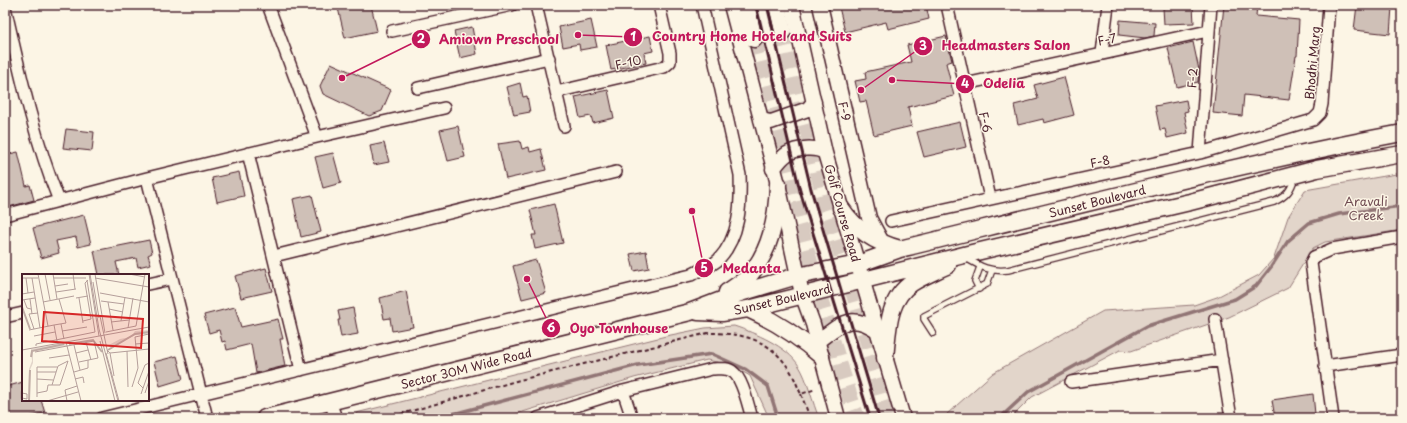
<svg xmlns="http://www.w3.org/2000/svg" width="1407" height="423" viewBox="0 0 1407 423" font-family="'Playpen Sans',sans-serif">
<rect width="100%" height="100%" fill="#fcf5e5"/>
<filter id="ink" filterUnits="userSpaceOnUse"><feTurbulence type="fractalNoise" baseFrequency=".025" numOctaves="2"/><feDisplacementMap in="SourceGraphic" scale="8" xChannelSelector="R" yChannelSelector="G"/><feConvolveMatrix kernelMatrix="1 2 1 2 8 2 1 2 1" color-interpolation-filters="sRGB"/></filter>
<g filter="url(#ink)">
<path fill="#e2d5ca" stroke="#967a7a" d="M1402,173V230L1325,242L1313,248L1288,288L1229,317L1131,351L1120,350L1032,397L1011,418H950L947,414L993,373L1103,311L1194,305L1217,297L1259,275L1274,258L1288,217L1305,190Z
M734,326C755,333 787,346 799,366C807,378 813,404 819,418H769L750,376L731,365L707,360L634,378L503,418H358L356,413L666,336L705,328Z"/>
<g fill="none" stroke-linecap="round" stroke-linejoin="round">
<path stroke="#917474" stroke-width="3.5" d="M438,418L638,365L712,354L745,369L768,386L778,418
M1000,418L1028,392L1147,326L1235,299L1256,286L1271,267L1288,241L1309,223L1339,214L1402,206"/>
</g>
<path fill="#cfc0b7" stroke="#4a1f2b" d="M350,5H371L377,31L345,38L338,8Z
M846,5H926L929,19L888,29L886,22L845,32L839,7Z
M1224,5H1257L1256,16L1299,20L1297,56H1296L1289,100L1244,95L1242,116L1213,113Z
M1357,5L1392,7L1390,34L1354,30Z
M1193,6L1194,23L1164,24L1163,8Z
M591,20L597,47L580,50L579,44L563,47L559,27Z
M1120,20L1155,23L1154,36L1145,38L1119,35Z
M472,27L477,54L460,58L454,31Z
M650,36L653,51L644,53L646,63L611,70L606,45Z
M946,36L952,61L946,63L954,96L908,107L912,126L874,135L866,101L860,102L855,81L866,79L865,72L911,62L907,45Z
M1193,42L1199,70L1198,82L1177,87L1168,48Z
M331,63L391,90L382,111L369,116L323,94L320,86Z
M1064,77L1074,115L1044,123L1043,119L1018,125L1014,105L1038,99L1034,85Z
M520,83L523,97L527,96L530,112L514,115L507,87Z
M608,90L614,118L593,123L591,116L580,118L575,97Z
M1186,100L1188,111L1184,112L1188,133L1167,138L1165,129L1160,130L1155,106Z
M960,122L966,147L924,157L917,132Z
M458,126L465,157L448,161L440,130Z
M66,129L94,132L92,151L63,148Z
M520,141L522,149L529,147L530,152L541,149L546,170L506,179L498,144Z
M384,143L389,162L374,165L370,146Z
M18,152L26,186L30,185L34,200L5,208V155Z
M333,153L341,183L323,188L315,157Z
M239,172L244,196L217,202L212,178Z
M312,195L321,232L301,237L293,199Z
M554,204L563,243L535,249L532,235H536L530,210Z
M84,215L91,244L78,247L76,237L56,241L59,253L41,258L33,228Z
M149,240L152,253L148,255L151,264L138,267L136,258L116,262L119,275H99L94,251Z
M646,251L649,268L634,271L630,254Z
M536,260L546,293L522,299L513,266Z
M266,268L272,291L241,298L235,276Z
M406,291L413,327L392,331L390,318L384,319L380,298Z
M235,307L241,327L278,319L283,339H280L285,366L256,373L251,344L227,350L225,341L222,342L219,330L209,333L204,315Z
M353,308L358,334L341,337L338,320H340L338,311Z
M177,356L183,379L160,386L154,362Z
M23,382V400H41L45,413L24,418H5V387Z
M1313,394L1315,414L1275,418L1272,400Z"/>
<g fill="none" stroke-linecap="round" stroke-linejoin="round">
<path stroke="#d8cac0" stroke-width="16" stroke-dasharray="16 8" stroke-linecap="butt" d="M783,31L826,206L855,298L889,418
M754,39C785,166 815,294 857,418"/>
<g stroke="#4a1f2b" stroke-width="8">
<path id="service" d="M966,258C981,267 990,272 1008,270L1274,202C1287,196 1291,190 1295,177
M979,289L975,281L980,267
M933,333L924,319V316L987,284L992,270"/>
</g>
<g stroke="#4a1f2b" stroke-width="14">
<path id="minor" d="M536,5L564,126
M947,5L990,198
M5,7C20,73 34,138 59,201
M392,31L512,5
M1102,53L1108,5
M965,84L1208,31
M418,88L549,58
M556,92L664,67L670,62V53L659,5
M317,137L444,108
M248,153L301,370
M1200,153L1211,5
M5,215L147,178
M891,221L1200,153L1313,120L1320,113L1322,104L1329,5
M274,256L616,172
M148,284L171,279
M5,317L23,313
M1215,319L1231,418
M1325,366L1402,355
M1071,382L1222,360
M623,391L632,418
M330,402L336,418
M102,418L691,275C699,270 712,266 718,260C740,237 741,205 740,175L702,5
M207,418L147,178L317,137L268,5
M538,418L623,391L712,369C719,369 727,367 733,372C743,379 748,406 752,418
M1333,418L1311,263L1314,257L1332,249L1402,237"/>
</g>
<g stroke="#4a1f2b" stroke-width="17">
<path id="tertiary" d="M731,5L778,184L802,294L813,324L838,418
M792,5L825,153L903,418
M820,5L869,218L883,244
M761,120L771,122L808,109L814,102
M773,169C777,164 782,157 787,154C796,148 817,146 825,153
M818,341C841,324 850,312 878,331"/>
</g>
<g stroke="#4a1f2b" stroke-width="19">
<path id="secondary" d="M746,5L754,39
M777,5L783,31
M841,208C856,230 874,242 900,249
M727,292C733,288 741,283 747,278C771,252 777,218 778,184
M748,309C775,321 798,336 821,356
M698,312L722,313L748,309L972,253L1190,202L1317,169L1402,154
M885,358C888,332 887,299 912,283C923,276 936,271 948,265
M265,418L690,312L740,293L797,276L858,264L900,249C1067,208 1233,165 1402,133"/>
</g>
<path stroke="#4a1f2b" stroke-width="2" stroke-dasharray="4 3" stroke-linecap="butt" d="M801,394L810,418
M387,418L516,381L708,333C741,333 769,338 789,369C794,376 797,386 801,394L816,389"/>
<use href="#service" stroke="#fcf5e5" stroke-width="5.5"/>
<use href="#minor" stroke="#fcf5e5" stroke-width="11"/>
<use href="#tertiary" stroke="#fcf5e5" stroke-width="14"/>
<use href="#secondary" stroke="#fcf5e5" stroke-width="16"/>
<path stroke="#4a1f2b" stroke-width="3" d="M756,5L800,191L870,418
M767,5L811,189L879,418"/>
</g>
</g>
<g text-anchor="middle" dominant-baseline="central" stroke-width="3" stroke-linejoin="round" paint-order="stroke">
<g font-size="12" fill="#4a1f2b" stroke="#fcf5e5">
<text transform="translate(1107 39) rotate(-12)">F-7</text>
<text transform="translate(628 62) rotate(-13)">F-10</text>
<text transform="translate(1312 63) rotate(-85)">Bhodhi Marg</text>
<text transform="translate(1192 78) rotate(-86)">F-2</text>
<text transform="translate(845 111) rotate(77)">F-9</text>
<text transform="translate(986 122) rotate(77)">F-6</text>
<text transform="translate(1100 161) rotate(-12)">F-8</text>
<text transform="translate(1097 201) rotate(-14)">Sunset Boulevard</text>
<text transform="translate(843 213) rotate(74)">Golf Course Road</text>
<text transform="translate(782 299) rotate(-13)">Sunset Boulevard</text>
<text transform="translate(466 368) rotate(-14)">Sector 30M Wide Road</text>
</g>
<g font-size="12" fill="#704c53" stroke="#fcf5e5">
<text x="1366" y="201">Aravali<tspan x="1366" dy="14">Creek</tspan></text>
</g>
</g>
<g transform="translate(22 274)">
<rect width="127" height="127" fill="#fcf5e5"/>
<path d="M127,56V60L113,61L88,74L87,71L98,65L109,63L113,57ZM43,69L44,72L11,77V89L8,96L6,127L7,95L10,87L9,75Z" fill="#e2d5ca"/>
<path fill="none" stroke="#c0aca5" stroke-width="2" d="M0,33L8,55M47,70L71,66L80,78M86,76L113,60L127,58M9,83L10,77L42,70M7,127L8,96"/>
<path fill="none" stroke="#b59f9b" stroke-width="1" d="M16,0L26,52M23,0L28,26M31,0L35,25M51,0L53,15M67,0L77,62M68,0L77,55L96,127M73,0L83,59M107,0L123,3M0,4H16M4,4L6,19M10,4L18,54M32,4H64M73,4L127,13M71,8L77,44M33,12L46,10M34,18L54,15M78,19L127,28M0,20L12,18M54,24L66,22M57,24L61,49M8,25L10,40M0,26L13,24M2,26L5,34L9,35M79,27L102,30M21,28L52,22M86,28L91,56M87,35L101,38M78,42L86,80M61,47L69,45L63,9L66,6M99,47L103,23M89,48L107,46M39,50L42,65M106,54L111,24M12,55L7,40L16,39M7,56L32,51M40,57L65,53M84,58L114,52L123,0M12,62L33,58M35,67L32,51L44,49L37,25M78,67L93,127M44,68L59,127M64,68L69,86M113,70L127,69M52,71L58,96M14,72V70L73,58L65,6M0,76L127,53M85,76L88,79L127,75M105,77L106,113M13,78L72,67L76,84L57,88M54,79L66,76M84,79L97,127M88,79L92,102M27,84L47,81M15,98H34M52,98L66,94V86M15,105L31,106M53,105L61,103L62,109M30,111L36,92L46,87M110,113L116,94L113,63L127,60M121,114L116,109L123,91L127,89M0,119L5,120V125L0,124M15,119L25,117L26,111H38L46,87M123,119L127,107M119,120L127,97M15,123V93H35M25,127L56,118M45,127L43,116L55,112"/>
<path fill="#d62828" fill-opacity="0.15" stroke="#d62828" stroke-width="2" d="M22,38L121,45L119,74L20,67Z"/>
<rect width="127" height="127" fill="none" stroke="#4a1f2b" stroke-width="2"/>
</g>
<path fill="none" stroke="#c2185b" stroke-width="1.5" d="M578 35L633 37M342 78L421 39M861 90L923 46M892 80L965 84M692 211L704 268M527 279L551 328"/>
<g fill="#c2185b" stroke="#fcf5e5" stroke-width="1.5">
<circle cx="578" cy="35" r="4"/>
<circle cx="342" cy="78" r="4"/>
<circle cx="861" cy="90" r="4"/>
<circle cx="892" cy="80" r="4"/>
<circle cx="692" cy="211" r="4"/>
<circle cx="527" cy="279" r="4"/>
<circle cx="633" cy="37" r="10"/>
<circle cx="421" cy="39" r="10"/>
<circle cx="923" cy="46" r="10"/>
<circle cx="965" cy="84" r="10"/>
<circle cx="704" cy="268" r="10"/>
<circle cx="551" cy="328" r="10"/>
</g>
<g font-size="12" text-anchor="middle" font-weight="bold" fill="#fff">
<text x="633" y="41">1</text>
<text x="421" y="43">2</text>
<text x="923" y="50">3</text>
<text x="965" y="88">4</text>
<text x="704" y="272">5</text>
<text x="551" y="332">6</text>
</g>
<g font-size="13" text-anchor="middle" font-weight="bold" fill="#c2185b" stroke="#fcf5e5" stroke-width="3" stroke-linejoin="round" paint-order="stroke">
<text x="752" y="41">Country Home Hotel and Suits</text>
<text x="499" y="44">Amiown Preschool</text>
<text x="1006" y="50">Headmasters Salon</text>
<text x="1004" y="88">Odelia</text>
<text x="752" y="273">Medanta</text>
<text x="619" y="333">Oyo Townhouse</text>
</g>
<rect width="1407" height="423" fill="none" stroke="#fcf5e5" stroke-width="20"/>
<rect x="10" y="10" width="1387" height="403" fill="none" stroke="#4a1f2b" stroke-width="1.5" filter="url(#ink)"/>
</svg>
